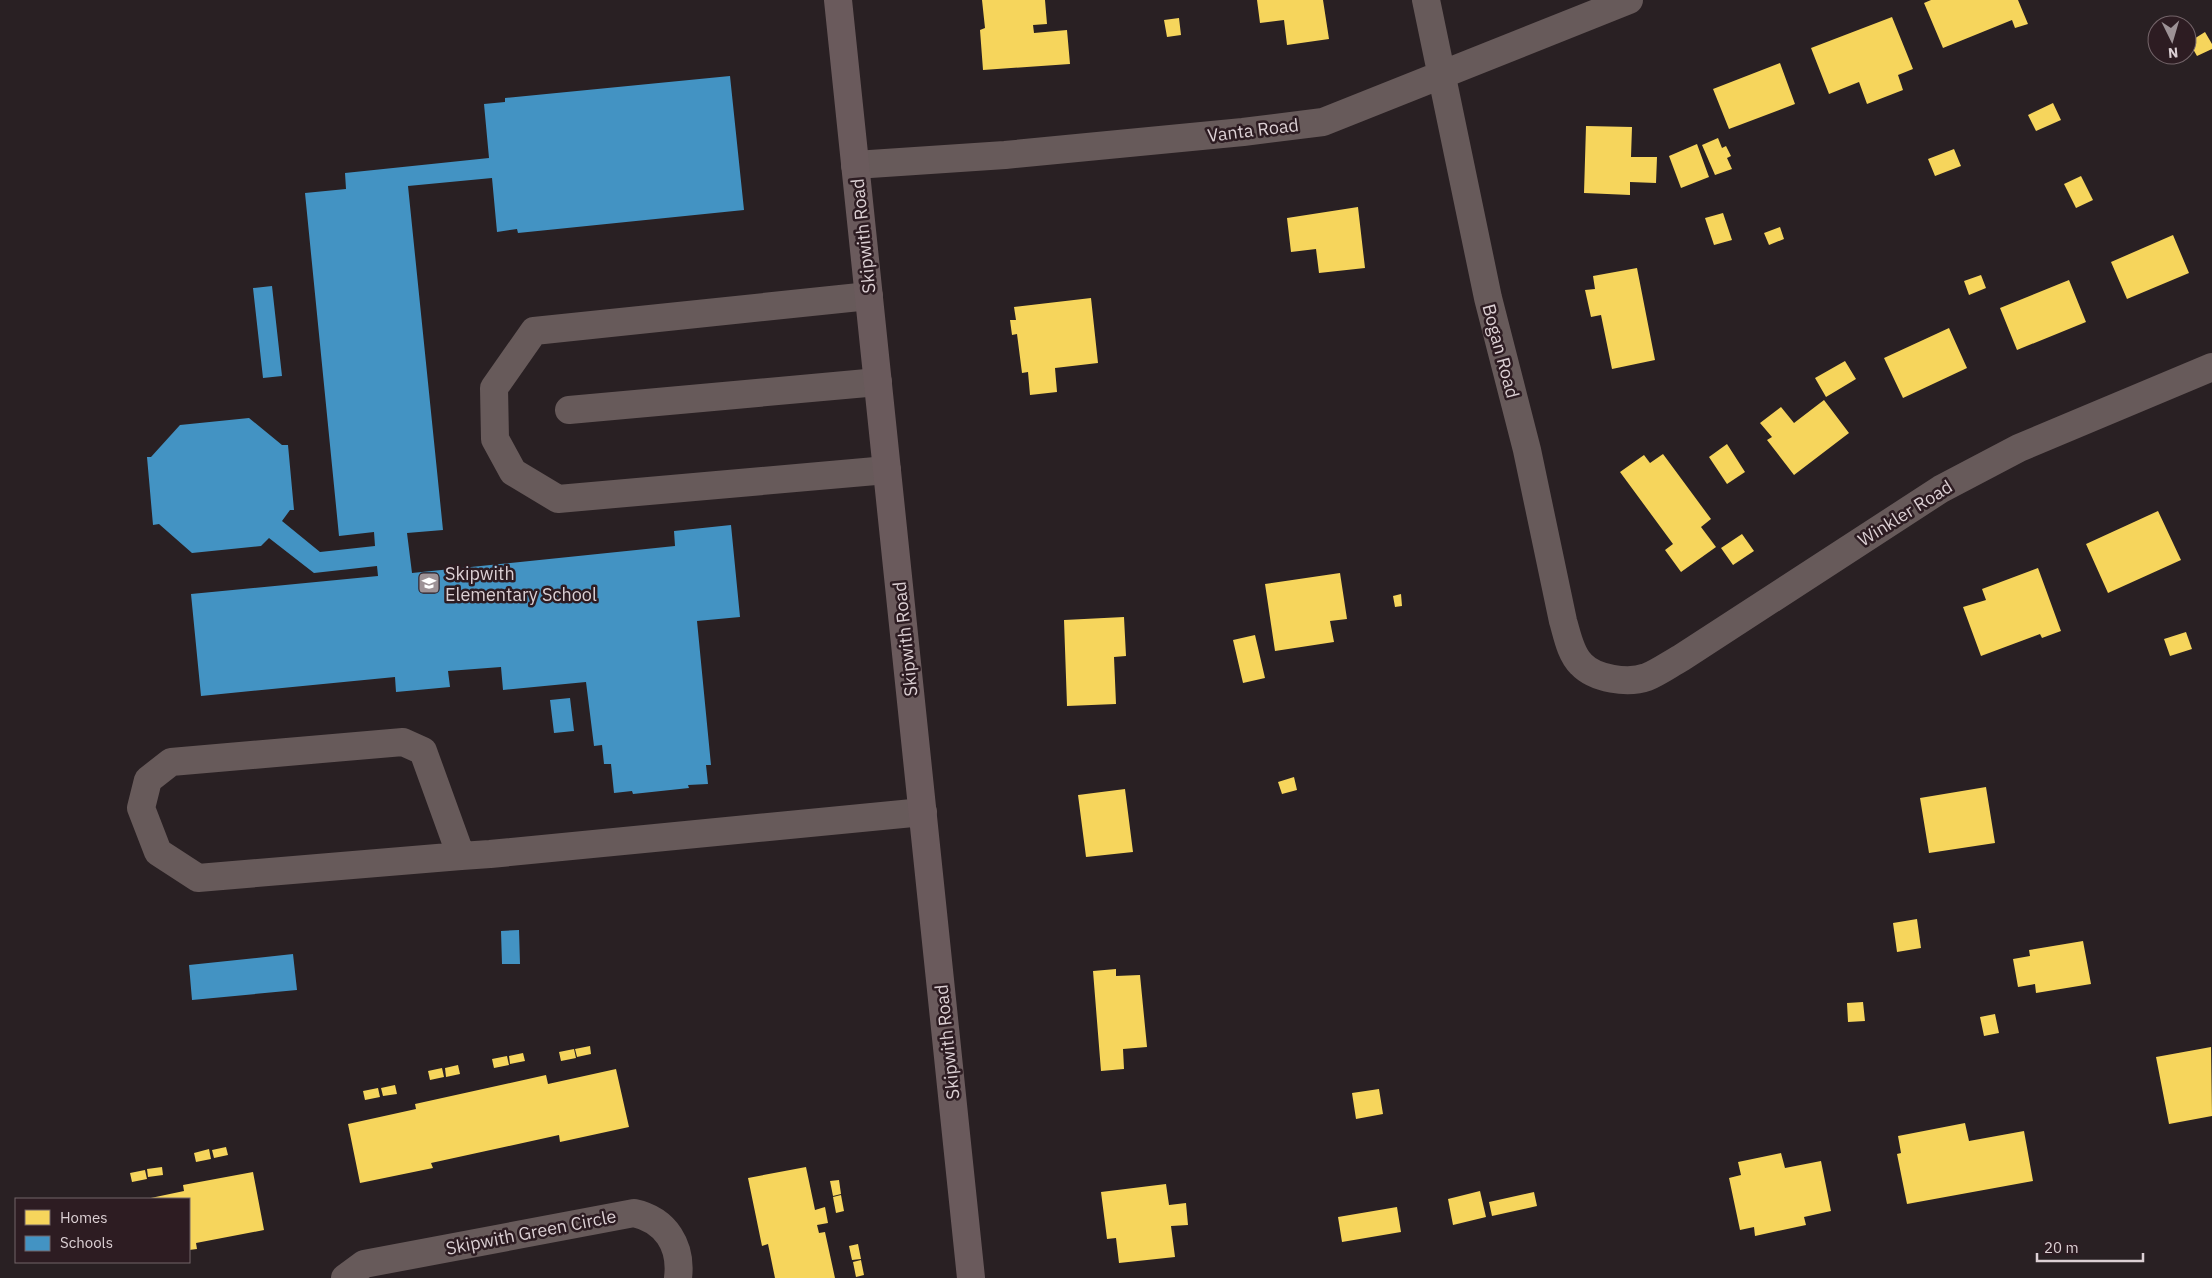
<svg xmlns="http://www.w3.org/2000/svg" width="2212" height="1278" viewBox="0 0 2212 1278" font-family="'IBM Plex Sans',sans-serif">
<rect width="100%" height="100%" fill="#292023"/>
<path fill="#f6d55c" d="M982,0H1045L1047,24L1033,25L1034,33L1067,30L1070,64L983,70L980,30L985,28Z
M1257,0H1323L1329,39L1287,45L1284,20L1260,23Z
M1931,0H2018L2028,24L2015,28L2012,20L1943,48L1924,3Z
M1892,17L1913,69L1898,75L1903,90L1867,104L1859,82L1829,94L1811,48Z
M1179,18L1181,35L1167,37L1164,20Z
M2205,32L2212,44V49L2197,56L2189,42Z
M1780,63L1795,104L1729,129L1713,89Z
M2053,103L2061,120L2036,131L2028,115Z
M1586,126L1632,127L1631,157H1657L1656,183L1630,182V195L1584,193Z
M1718,138L1722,148L1726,146L1731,156L1727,158L1732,169L1715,175L1702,145Z
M1697,144L1709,177L1681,188L1669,156Z
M1954,149L1961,166L1935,176L1928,159Z
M2081,176L2093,200L2076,208L2064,184Z
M1358,207L1365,268L1319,273L1316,249L1291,252L1287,218Z
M1723,213L1732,240L1714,245L1705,218Z
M1780,227L1784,239L1769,245L1764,233Z
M2173,235L2189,273L2127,299L2111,262Z
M1637,268L1655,360L1612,369L1601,315L1591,317L1585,290L1595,289L1593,276Z
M1981,275L1986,288L1969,295L1964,281Z
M2069,280L2086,322L2017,350L2000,308Z
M1091,298L1098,363L1055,368L1057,392L1030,395L1028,372L1022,373L1017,334L1012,335L1010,320H1016L1014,307Z
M1949,328L1967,368L1903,398L1884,358Z
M1845,361L1856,379L1826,397L1815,378Z
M1824,400L1849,433L1794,475L1767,440L1772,437L1760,423L1781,407L1794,423Z
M1727,444L1745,472L1727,484L1709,457Z
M1663,454L1711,519L1701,527L1716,547L1681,572L1665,550L1673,544L1620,472L1644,455L1650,463Z
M2158,511L2181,560L2108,593L2086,544Z
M1742,534L1754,551L1733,565L1721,548Z
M2038,568L2061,631L2042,638L2040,634L1981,656L1963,607L1986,600L1982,589Z
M1340,573L1347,619L1330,621L1334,642L1275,651L1265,584Z
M1401,594L1402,606L1395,607L1393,596Z
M1124,617L1126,656L1114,657L1116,704L1067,706L1064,620Z
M2186,632L2192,649L2170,656L2164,639Z
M1255,635L1265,678L1243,683L1233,640Z
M1294,777L1297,790L1282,794L1278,782Z
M1986,787L1995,843L1929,853L1920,798Z
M1125,789L1133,852L1086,857L1078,795Z
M1917,919L1921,948L1897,952L1893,923Z
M2083,941L2091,984L2036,993L2035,984L2018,987L2013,959L2030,956L2029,950Z
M1116,969V976L1140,975L1147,1047L1123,1049L1124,1069L1101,1071L1093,971Z
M1863,1002L1865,1021L1848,1022L1847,1003Z
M1995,1014L1999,1033L1984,1036L1980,1017Z
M590,1046L591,1054L577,1057L575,1049Z
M2211,1047L2212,1116L2169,1124L2156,1057Z
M574,1049L576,1058L561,1061L559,1052Z
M523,1053L525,1061L510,1064L509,1056Z
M507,1056L509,1065L494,1068L492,1059Z
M458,1065L460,1074L446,1077L445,1068Z
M442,1068L444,1077L430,1080L428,1071Z
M616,1069L629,1127L560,1142L559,1135L431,1163L433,1168L360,1183L348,1124L416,1109L415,1104L546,1075L548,1084Z
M395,1085L397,1094L383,1096L381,1088Z
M378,1088L380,1097L365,1100L363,1091Z
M1379,1089L1383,1114L1356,1119L1352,1093Z
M1965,1123L1969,1141L2024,1131L2033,1181L1907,1204L1897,1154L1901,1153L1898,1136Z
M226,1147L228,1155L214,1158L212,1150Z
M209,1149L211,1159L196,1162L194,1153Z
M1781,1153L1785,1168L1821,1161L1831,1211L1804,1217L1806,1225L1755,1236L1754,1227L1740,1230L1729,1178L1741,1175L1738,1162Z
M162,1167L163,1175L148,1177L147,1169Z
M806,1167L815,1210L825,1207L828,1223L817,1225L819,1233L825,1232L835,1278H775L768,1244L762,1246L748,1178Z
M145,1170L147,1179L132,1182L130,1173Z
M253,1172L264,1230L196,1243L197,1249L189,1250V1199H146L184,1191L183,1185Z
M839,1180L841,1194L833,1196L830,1181Z
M1166,1184L1169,1205L1186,1203L1188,1225L1171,1226L1175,1257L1119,1263L1116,1238L1107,1239L1101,1192Z
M1480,1191L1486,1217L1453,1225L1448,1199Z
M1534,1192L1537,1206L1492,1216L1489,1202Z
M841,1195L844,1211L836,1213L833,1197Z
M1397,1207L1401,1232L1342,1242L1338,1217Z
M858,1244L861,1259L852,1260L849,1246Z
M861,1260L864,1275L856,1277L853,1262Z"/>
<path fill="#4393c3" d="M730,76L744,210L518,233L517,229L497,232L492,178L408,186L443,530L407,533L412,573L675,546L674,531L731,525L740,617L697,621L711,765H706L708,784L688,785L689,788L633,794L632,791L614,793L611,764H604L602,745L594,746L586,682L503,690L501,667L448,671L450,687L396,692L395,677L201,696L191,594L378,576L377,566L314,573L269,538L261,546L192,553L159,524L153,525L147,457H151L180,425L249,418L282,445H288L294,510H290L282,521L320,552L375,546L374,532L339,536L305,193L346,189L345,173L489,158L484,104L505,102V98Z
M272,286L282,376L263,378L253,288Z
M570,698L574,731L554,733L550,700Z
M519,930L520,964H502L501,931Z
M293,954L297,990L192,1000L189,965Z"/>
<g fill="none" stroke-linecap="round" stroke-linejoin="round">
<path stroke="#675a5a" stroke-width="28" d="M1426,0L1488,298L1527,450L1563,621C1567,634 1570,653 1581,664C1595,679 1628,684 1647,677C1659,672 1670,664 1681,658L1941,489L2019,448L2212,367
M855,165L1005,155L1243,132L1323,122L1629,0
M869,296L534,331L494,388L495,439L513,472L558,499L887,470
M569,410L878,382
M461,856L423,751L403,742L171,762L148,780L141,808L158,852L198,878L461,856L490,854L923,812
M345,1278L364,1264L634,1213C666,1220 682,1246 678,1278"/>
<path stroke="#6a5a5c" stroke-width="28" d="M838,0L971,1278"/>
</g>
<defs>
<g id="school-square" transform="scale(1.125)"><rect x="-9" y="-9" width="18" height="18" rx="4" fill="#9d9296" stroke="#2d1c22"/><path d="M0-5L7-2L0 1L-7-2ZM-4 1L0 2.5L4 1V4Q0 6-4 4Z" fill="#fff"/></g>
</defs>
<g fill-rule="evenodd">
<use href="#school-square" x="429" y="583"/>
</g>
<g text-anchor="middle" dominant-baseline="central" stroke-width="5" stroke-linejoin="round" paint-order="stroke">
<g font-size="18" fill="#dcd0d4" stroke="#2d1c22">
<text transform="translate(1253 130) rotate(-7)">Vanta Road</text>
<text transform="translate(863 236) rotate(-96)">Skipwith Road</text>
<text transform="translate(1501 351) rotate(75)">Bogan Road</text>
<text transform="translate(1905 513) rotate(-32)">Winkler Road</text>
<text transform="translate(905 639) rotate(-96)">Skipwith Road</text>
<text transform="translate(947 1042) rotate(-96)">Skipwith Road</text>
<text transform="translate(531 1232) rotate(-11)">Skipwith Green Circle</text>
</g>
<g font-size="18" fill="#dcd0d4" stroke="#2d1c22" text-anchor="start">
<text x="445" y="573">Skipwith<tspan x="445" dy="21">Elementary School</tspan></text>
</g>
</g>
<rect x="15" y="1198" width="175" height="65" fill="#2d1c22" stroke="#736469"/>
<rect x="25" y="1210" width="25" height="15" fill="#f6d55c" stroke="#736469"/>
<text x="60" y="1223" font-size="15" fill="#dcd0d4">Homes</text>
<rect x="25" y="1236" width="25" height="15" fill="#4393c3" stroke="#736469"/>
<text x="60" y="1248" font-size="15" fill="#dcd0d4">Schools</text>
<g transform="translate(2172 40) rotate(175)"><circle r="24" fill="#2d1c22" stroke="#736469"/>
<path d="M0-4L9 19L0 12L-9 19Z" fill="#9d9296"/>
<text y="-8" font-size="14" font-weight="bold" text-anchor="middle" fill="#dcd0d4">N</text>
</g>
<path d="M2037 1253v8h106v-8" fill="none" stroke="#dcd0d4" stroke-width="2.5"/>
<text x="2044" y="1253" font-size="15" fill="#dcd0d4" stroke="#2d1c22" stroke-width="4" paint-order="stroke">20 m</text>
</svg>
